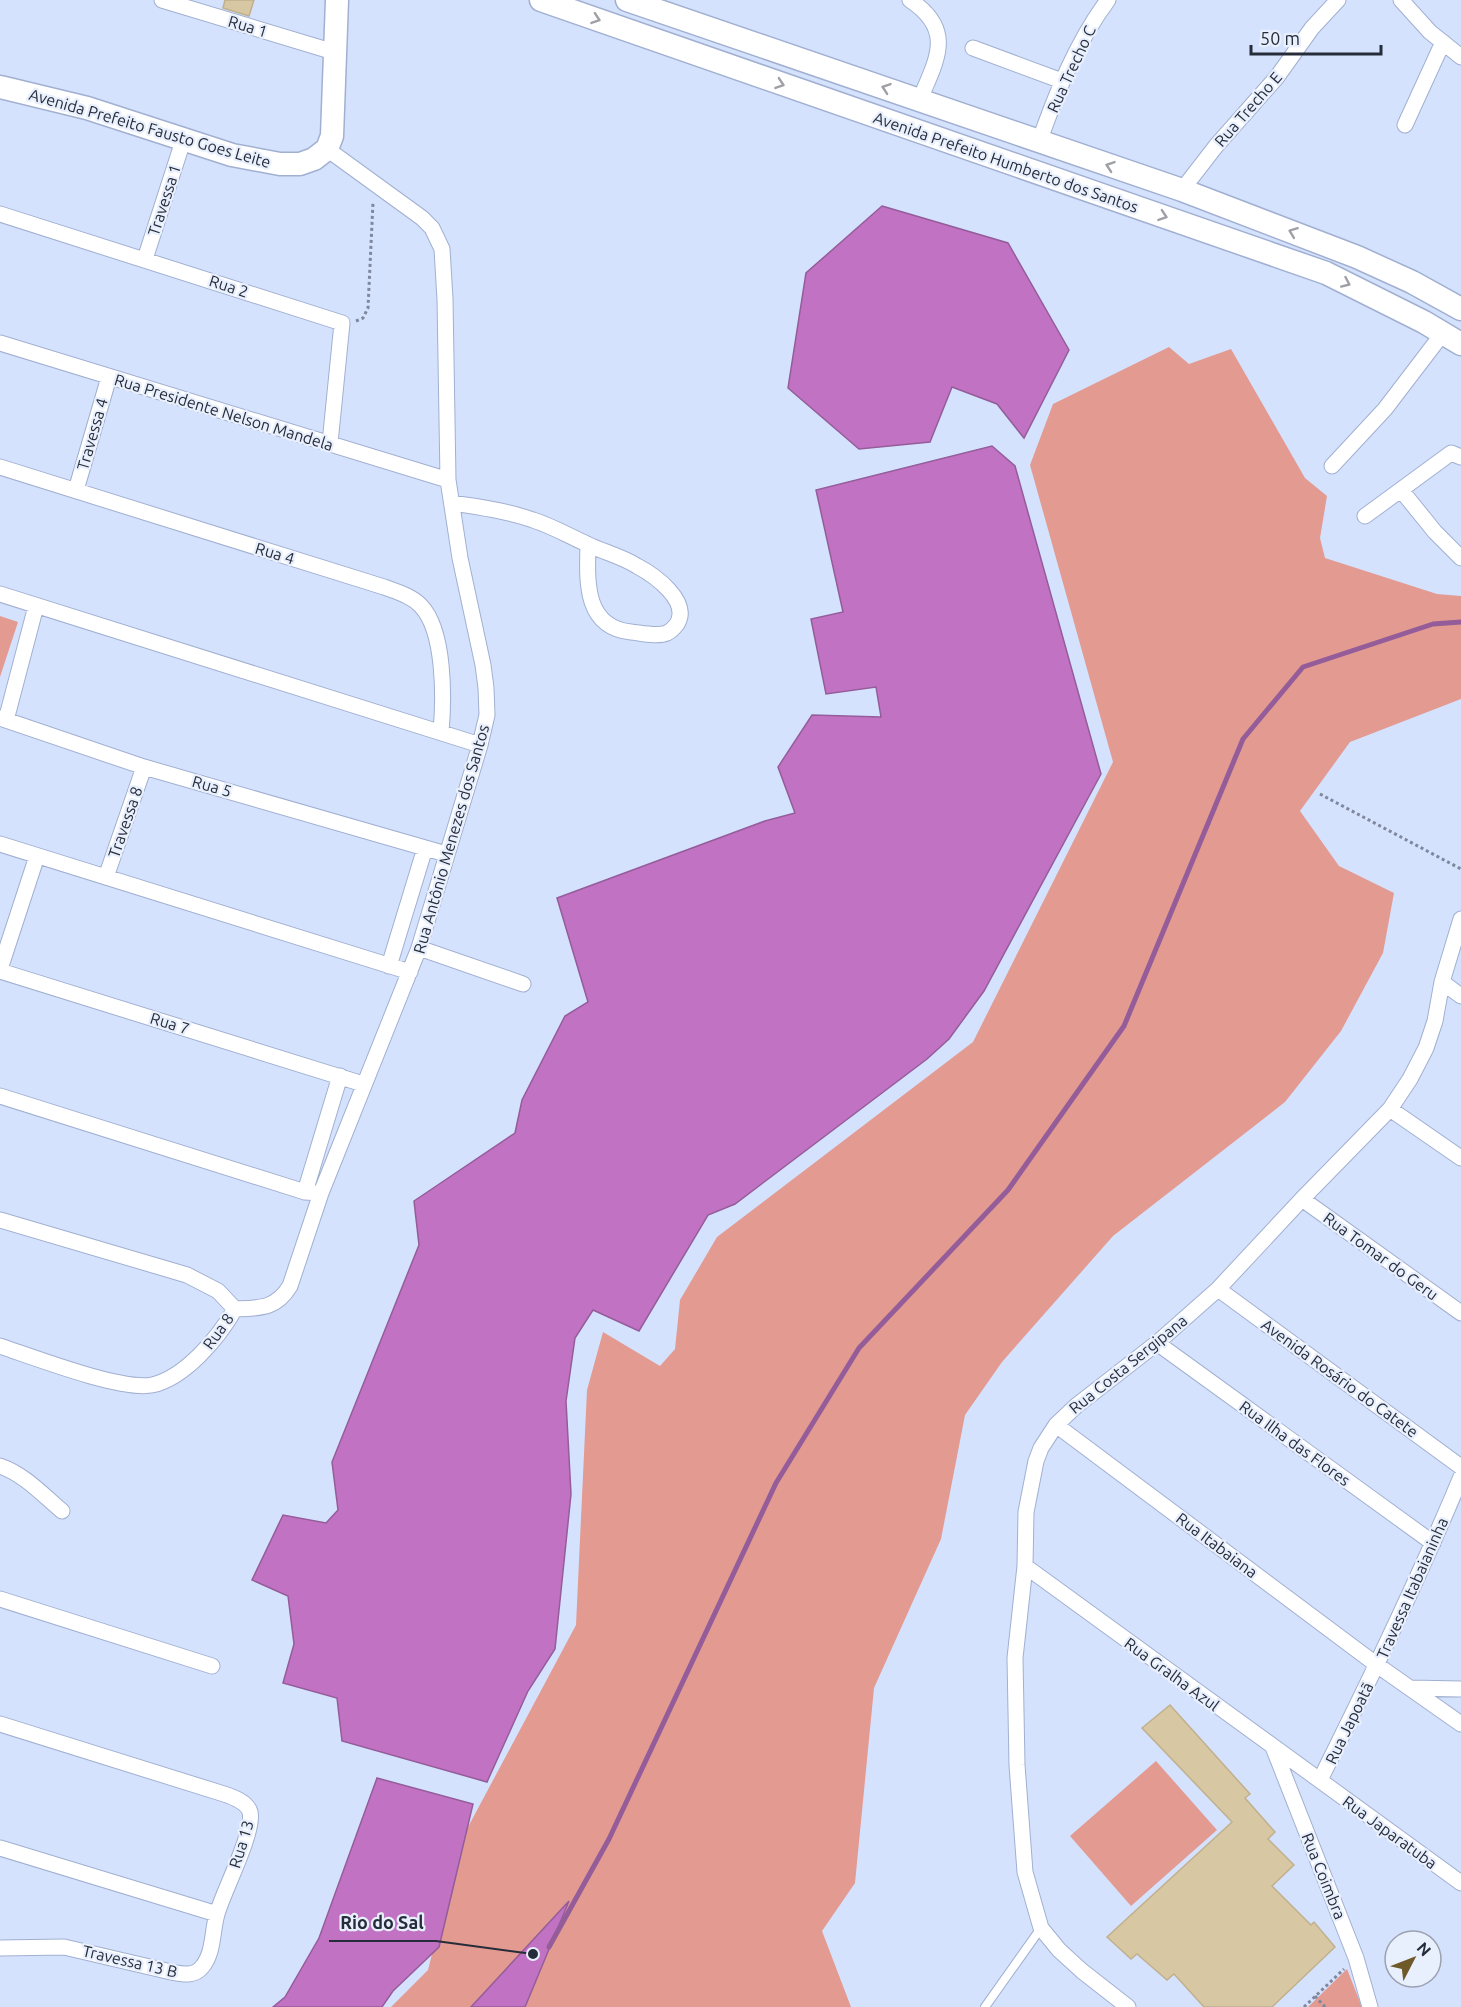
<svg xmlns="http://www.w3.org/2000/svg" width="1461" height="2007" viewBox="0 0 1461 2007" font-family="Ubuntu,sans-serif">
<rect width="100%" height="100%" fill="#d5e2fe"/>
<path fill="#e29a91" d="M1169,347L1189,364L1231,349L1305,478L1327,496L1320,538L1325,558L1437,594L1461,596V699L1350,742L1300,811L1339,866L1394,893L1383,953L1341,1031L1285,1102L1113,1236L1002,1362L965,1415L941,1539L874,1688L855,1883L822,1931L851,2007H525L567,1903L471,2007H391L428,1970L460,1842L576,1625L587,1390L603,1332L660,1366L675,1349L680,1300L717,1237L973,1042L1113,762L1030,465L1053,404Z
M0,616L18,622L0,677Z
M1156,1761L1217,1830L1131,1906L1070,1836Z
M1347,1969L1362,2007H1308Z"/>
<path fill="#c272c3" stroke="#945d9a" stroke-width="1.5" d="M882,206L1008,243L1069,350L1024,438L997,404L952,387L930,442L859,449L788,388L806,273Z
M992,446L1015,466L1101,774L984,991L949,1039L927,1059L735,1204L708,1215L639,1331L593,1310L575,1338L566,1401L571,1494L555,1649L528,1691L487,1782L342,1741L337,1698L283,1683L294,1644L288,1596L252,1580L283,1515L326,1523L338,1510L332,1462L419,1245L414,1201L515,1133L522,1100L565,1016L588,1002L557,898L765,821L795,813L778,767L812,715L881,717L876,687L826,694L811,619L843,612L816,490Z
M377,1778L473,1804L439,1947L393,1991L382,2007H273L285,1997L319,1938Z
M569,1901L525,2007H471Z"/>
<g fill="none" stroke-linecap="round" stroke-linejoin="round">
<path stroke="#945d9a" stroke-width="5" d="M549,1947L609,1839L776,1483L859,1348L1008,1190L1124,1026L1243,739L1303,667L1433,624L1461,622"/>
</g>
<path fill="#d7c7a3" stroke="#c0b08d" stroke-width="1.5" d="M225,0H254L249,16L223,8Z
M1170,1705L1250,1794L1245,1798L1275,1832L1268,1839L1294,1865L1272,1886L1311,1925L1314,1922L1335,1947L1272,2007H1204L1174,1974L1167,1980L1137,1954L1131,1959L1107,1937L1232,1822L1142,1728Z"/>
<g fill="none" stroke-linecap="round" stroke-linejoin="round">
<g stroke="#a1b0d1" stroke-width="10">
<path id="lane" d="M985,2007L1041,1928"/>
</g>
<g stroke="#a1b0d1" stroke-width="17">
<path id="street" d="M162,0L334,52
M910,0C955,30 937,59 920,99
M1401,0L1430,32L1461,57
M973,48L1062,81
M1405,125L1443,42
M1039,142C1057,92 1076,43 1108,0
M1182,190L1216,146L1277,77L1312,28L1338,0
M0,214L342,323L330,443
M145,259L183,141
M0,343L448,480
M1332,466L1385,409L1443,333
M0,467L384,587C397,592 412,596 421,606C445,631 444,699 441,732
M76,490L109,377
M1401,490L1435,532L1461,558
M452,503C480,507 507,511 533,520C552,526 569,536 587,544C603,552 621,556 637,566C654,575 691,601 677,624C674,628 671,631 667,633C657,637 641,633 631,632C584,627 587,581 588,545
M1365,516L1451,453L1461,457
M0,594L480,745
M0,718L144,767L446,854
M6,720L36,606
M0,844L410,972
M106,877L144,767
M419,948L523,984
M389,966L425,848
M0,969L37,856
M0,971L363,1084
M1442,982L1461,996
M0,1096L305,1192L321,1193
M1390,1109L1461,1158
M305,1192L340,1076
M1302,1199L1461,1313
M0,1220L187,1275L218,1291L235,1309
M1218,1289L1461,1467
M235,1309C260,1308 276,1309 290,1286L321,1193L419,948L480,745L487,715L486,688L483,665L460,558L448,480L445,299L442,249L432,228L422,218L327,149
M1157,1343L1433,1543
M0,1346C33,1357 121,1391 152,1385C185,1378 219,1337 235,1309
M1056,1425L1377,1665L1461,1724
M0,1466C24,1474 43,1495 62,1511
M1025,1566L1461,1883
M0,1599L212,1666
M1410,1688L1461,1689
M0,1724L224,1794C233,1797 247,1802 250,1812C255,1831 223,1892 217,1914C212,1931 214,1953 202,1967C194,1977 182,1974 171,1972L64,1947L0,1948
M1273,1747L1356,1958L1370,2007
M1320,1780C1370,1680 1418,1580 1461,1477
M0,1848L217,1914
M1128,2007L1082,1971L1059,1950L1041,1928L1025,1872L1017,1765L1015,1658L1025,1566L1026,1512L1036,1461L1041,1448L1056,1425L1076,1406L1157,1343L1218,1289L1302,1199L1390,1109L1410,1079L1426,1048L1435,1021L1442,982L1461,919"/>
</g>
<g stroke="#a1b0d1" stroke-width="25">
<path id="secondary" d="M541,0L1326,273L1424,322L1461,344
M627,0L1182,190L1357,257L1412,282L1461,309
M0,87L87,108L232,155L280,164H300L314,159L327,149L332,136L337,0"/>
</g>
<path stroke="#7e879c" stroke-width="3" stroke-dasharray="3 3" stroke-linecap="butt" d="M356,321L363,318L368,308L373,202
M1320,794L1461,869
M1315,1996L1325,2007
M1304,2007L1344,1969"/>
<use href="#lane" stroke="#fff" stroke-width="8"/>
<use href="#street" stroke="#fff" stroke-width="15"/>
<use href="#secondary" stroke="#fff" stroke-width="22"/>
</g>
<defs><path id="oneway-chevron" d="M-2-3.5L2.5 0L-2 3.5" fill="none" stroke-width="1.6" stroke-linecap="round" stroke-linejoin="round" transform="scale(1.5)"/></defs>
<g stroke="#9ea0a6">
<use href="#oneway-chevron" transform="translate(596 19) rotate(19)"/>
<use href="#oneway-chevron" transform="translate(780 84) rotate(19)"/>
<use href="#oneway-chevron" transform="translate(886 88) rotate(-161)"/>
<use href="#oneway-chevron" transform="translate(1110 166) rotate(-161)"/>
<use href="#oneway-chevron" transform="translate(1163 216) rotate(19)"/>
<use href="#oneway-chevron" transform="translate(1293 232) rotate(-159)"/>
<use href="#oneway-chevron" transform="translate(1346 283) rotate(24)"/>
</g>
<g text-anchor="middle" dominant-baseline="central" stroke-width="4.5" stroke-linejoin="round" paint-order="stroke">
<g font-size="16" fill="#272c3a" stroke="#e8effd">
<text transform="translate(248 26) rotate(17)">Rua 1</text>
<text transform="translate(1071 69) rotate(-65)">Rua Trecho C</text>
<text transform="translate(1248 109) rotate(-49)">Rua Trecho E</text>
<text transform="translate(150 128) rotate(16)">Avenida Prefeito Fausto Goes Leite</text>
<text transform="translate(1006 162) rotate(19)">Avenida Prefeito Humberto dos Santos</text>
<text transform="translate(164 200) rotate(-72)">Travessa 1</text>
<text transform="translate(229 286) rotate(18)">Rua 2</text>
<text transform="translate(224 412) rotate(17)">Rua Presidente Nelson Mandela</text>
<text transform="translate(92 434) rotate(-74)">Travessa 4</text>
<text transform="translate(275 553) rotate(17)">Rua 4</text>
<text transform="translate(212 786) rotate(16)">Rua 5</text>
<text transform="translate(125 822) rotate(-71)">Travessa 8</text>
<text transform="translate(451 839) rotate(-74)">Rua Antônio Menezes dos Santos</text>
<text transform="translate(170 1023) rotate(17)">Rua 7</text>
<text transform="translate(1381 1256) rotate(36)">Rua Tomar do Geru</text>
<text transform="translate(218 1331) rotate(-54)">Rua 8</text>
<text transform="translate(1128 1364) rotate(-39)">Rua Costa Sergipana</text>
<text transform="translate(1340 1378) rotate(36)">Avenida Rosário do Catete</text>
<text transform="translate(1295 1443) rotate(36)">Rua Ilha das Flores</text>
<text transform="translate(1217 1545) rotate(37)">Rua Itabaiana</text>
<text transform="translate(1412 1588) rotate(-66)">Travessa Itabaianinha</text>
<text transform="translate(1172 1674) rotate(36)">Rua Gralha Azul</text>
<text transform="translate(1349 1723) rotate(-64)">Rua Japoatã</text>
<text transform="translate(1390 1832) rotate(36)">Rua Japaratuba</text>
<text transform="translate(241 1844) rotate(-73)">Rua 13</text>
<text transform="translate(1324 1876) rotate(68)">Rua Coimbra</text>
<text transform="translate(130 1961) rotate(13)">Travessa 13 B</text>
</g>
</g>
<path fill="none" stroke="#272c3a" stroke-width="2" d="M533 1954L436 1941H329"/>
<circle fill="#272c3a" stroke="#e8effd" stroke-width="2" cx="533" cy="1954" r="6"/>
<g font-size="18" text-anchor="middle" font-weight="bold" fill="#272c3a" stroke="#e8effd" stroke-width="4.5" stroke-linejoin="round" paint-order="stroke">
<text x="382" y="1929">Rio do Sal</text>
</g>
<g transform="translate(1413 1959) rotate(48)"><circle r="28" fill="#e8effd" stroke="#9ba1af" stroke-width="1.5"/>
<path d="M0-4.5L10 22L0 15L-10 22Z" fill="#6e5a29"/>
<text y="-9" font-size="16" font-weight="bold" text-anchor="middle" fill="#272c3a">N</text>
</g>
<path d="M1251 45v9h130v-9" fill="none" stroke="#272c3a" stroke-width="3"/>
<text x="1260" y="45" font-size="18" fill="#272c3a" stroke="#e8effd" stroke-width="4.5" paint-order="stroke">50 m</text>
</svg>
